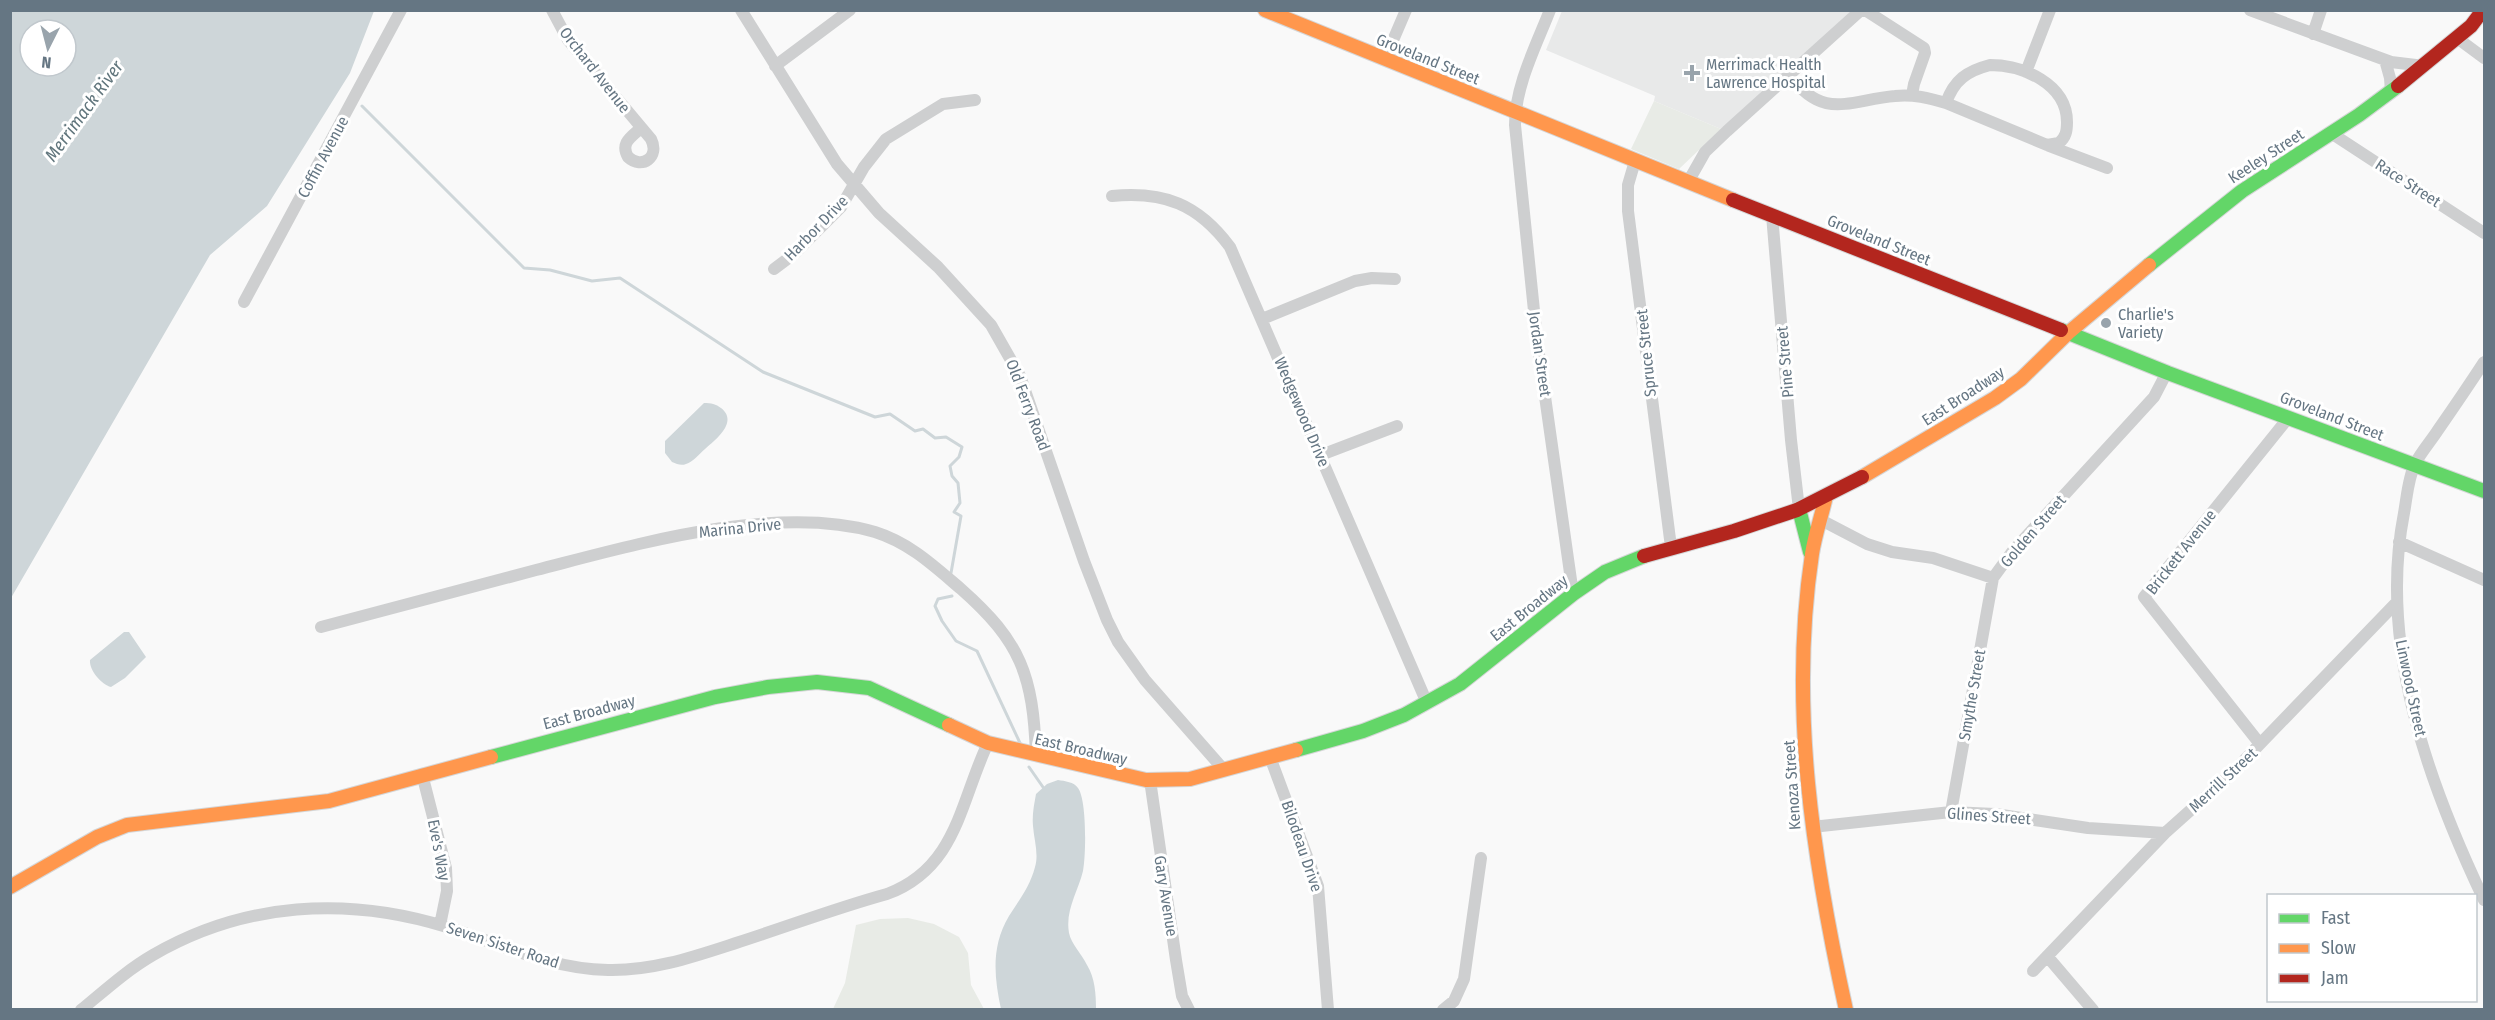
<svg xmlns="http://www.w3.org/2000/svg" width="2495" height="1020" viewBox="0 0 2495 1020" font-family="'Fira Sans Condensed',sans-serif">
<rect width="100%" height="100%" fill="#f9f9f9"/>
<path fill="#e8e9e9" d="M1562,11H1851L1810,50L1721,129L1654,101L1655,96L1546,50Z"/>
<path fill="#e8ebe6" d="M1654,101L1721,129L1679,169L1631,149Z
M908,918L934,924L959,937L968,953L971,985L984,1009H833L845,983L856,925L880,919Z"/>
<path fill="#ced6d9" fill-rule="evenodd" d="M12,10L374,11L350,73L267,206L210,255L11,598ZM30,30H66V66H30Z
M704,403C711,403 716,404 721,408C739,422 715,440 705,449C699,454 693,462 686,464C681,466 677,464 672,462L665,453V441Z
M124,632H129L146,657L125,678L111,687C101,684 89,670 90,660Z
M1058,780C1065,781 1074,782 1078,788C1087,800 1086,856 1083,871C1078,892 1065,910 1069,933C1071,944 1082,954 1087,965C1095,978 1096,994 1096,1009H1001C994,977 991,946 1009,916C1020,899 1030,886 1035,867C1039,854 1034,840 1033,826C1032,815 1034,805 1036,794L1047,784Z"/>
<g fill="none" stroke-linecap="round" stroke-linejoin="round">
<path stroke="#ced6d9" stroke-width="3" d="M362,106L524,268L550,270L592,281L620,278L763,372L875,417L890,414L915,431L923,429L935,438L946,437L962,447L959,457L950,466L952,476L958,483L960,503L954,512L961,516L951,573
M952,596L938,599L935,606L942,621L956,641L977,651L1020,743
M1029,767L1045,790"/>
<g stroke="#d5d6d7" stroke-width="16">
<path id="fast" d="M2149,265L2242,191L2359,115L2398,86
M2061,330L2168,373L2484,491
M1799,509L1810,552
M1296,750L1363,731L1404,715L1460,684L1573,594L1605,572L1644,556
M491,757L715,697L768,687L817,682L869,688L949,725"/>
</g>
<g stroke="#d5d6d7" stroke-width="16">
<path id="slow" d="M1265,10L1733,200
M1862,477L1995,398L2021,379L2068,333L2149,265
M1826,496C1822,515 1815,534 1812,554C1789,707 1813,860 1846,1010
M949,725L988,743L1146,780L1190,779L1296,750
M10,887L97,837L127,825L329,801L491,757"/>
</g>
<g stroke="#d5d6d7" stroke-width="16">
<path id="jam" d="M2398,86L2471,26L2483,10
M1733,200L2061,330
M1644,556L1734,531L1797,510L1862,477"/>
</g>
<path stroke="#cecfd0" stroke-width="12" d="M552,10L568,40L651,139C660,157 642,170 628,157C620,143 631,137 641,128
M741,10L837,164L879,213L938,267L991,325L1020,376L1084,561L1107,620L1118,642L1145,680L1224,770
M1550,10C1536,46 1515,86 1515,125L1537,340L1573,594
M1865,10L1924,48L1925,53L1914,84L1912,95
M2250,10L2391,62L2424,66
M2313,34L2321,10
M2457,38L2484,58
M1385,59L1406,10
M2385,60L2390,78L2391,91
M1990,65C2023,65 2067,84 2067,122C2067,131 2066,137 2059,143L2047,145L1946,103C1954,80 1967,71 1990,65Z
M775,66L850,10
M2026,72L2050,10
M1790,75C1823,121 1849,100 1895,96C1913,94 1929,98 1946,103
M2331,133L2484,233
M2049,146L2107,168
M1635,161L1628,185V211L1671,547
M1688,182L1705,152L1727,131L1861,10
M1112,196C1164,191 1198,204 1230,247L1427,703
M1772,215L1791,440L1799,509
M774,269L794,254L841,207L864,167L886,139L943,104L975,100
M244,302L401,10
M1262,319L1355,281L1372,278L1395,279
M2484,362C2469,385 2454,407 2438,430C2431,441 2421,452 2415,464C2408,478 2407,497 2404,513C2378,645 2428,782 2484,900
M1321,455L1397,426
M1821,520L1867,544L1892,552L1933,558L1993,578
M2399,542L2484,580
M321,627C393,608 464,589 536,570C634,545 775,503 875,532C910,543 934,566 961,589C1021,642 1033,675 1036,755
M2260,744L2144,597L2289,417
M1270,757L1318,886L1328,1010
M422,774L446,868L447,891L440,925
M1150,780L1176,960L1182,996L1189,1010
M1951,812L1993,578L2012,552L2154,397L2167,372
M1812,827L1951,812L1995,814L2088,828L2165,833
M2047,956L2093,1010
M2033,971L2165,833L2231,774L2397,602
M81,1010C104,991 127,970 153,955C244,902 347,896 447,927C500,944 551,969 608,970C653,971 693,957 736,943C786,927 836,908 887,894C957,868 960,802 988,743
M1443,1010L1454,1001L1464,979L1481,858"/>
<use href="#fast" stroke="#63d668" stroke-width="14"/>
<use href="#slow" stroke="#ff974d" stroke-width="14"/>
<use href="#jam" stroke="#b3261e" stroke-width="14"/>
</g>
<g fill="#99a4ac" stroke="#fff" stroke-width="2">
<path d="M1689 64h6v6h6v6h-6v6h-6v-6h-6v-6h6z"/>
<circle cx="2106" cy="323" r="6"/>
</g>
<g text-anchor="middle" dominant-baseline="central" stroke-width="6" stroke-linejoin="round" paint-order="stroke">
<g font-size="16" fill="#657683" stroke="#fff">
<text transform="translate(1428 59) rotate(22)">Groveland Street</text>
<text transform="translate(595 70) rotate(52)">Orchard Avenue</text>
<text transform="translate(2266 156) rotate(-33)">Keeley Street</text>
<text transform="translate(323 157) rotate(-62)">Coffin Avenue</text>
<text transform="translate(2408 183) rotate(33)">Race Street</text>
<text transform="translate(816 228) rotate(-46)">Harbor Drive</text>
<text transform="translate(1879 240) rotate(22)">Groveland Street</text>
<text transform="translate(1646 353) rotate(-96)">Spruce Street</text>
<text transform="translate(1540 354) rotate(82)">Jordan Street</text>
<text transform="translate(1785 362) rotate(-95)">Pine Street</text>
<text transform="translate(1963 396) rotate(-33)">East Broadway</text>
<text transform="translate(1028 405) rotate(69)">Old Ferry Road</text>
<text transform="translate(1302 412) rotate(67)">Wedgewood Drive</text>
<text transform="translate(2332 416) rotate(21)">Groveland Street</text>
<text transform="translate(740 528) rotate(-6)">Marina Drive</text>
<text transform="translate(2033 531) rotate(-49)">Golden Street</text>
<text transform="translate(2181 552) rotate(-52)">Brickett Avenue</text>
<text transform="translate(1529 608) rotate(-39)">East Broadway</text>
<text transform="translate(2411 688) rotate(78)">Linwood Street</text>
<text transform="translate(1972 695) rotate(-80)">Smythe Street</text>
<text transform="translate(589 712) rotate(-15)">East Broadway</text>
<text transform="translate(1081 749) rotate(13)">East Broadway</text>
<text transform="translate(2223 780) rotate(-43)">Merrill Street</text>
<text transform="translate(1792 785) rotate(-94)">Kenoza Street</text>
<text transform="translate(1989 816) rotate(4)">Glines Street</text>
<text transform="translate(1302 846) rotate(71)">Bilodeau Drive</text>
<text transform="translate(439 850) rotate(79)">Eve's Way</text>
<text transform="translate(1166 896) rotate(81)">Gary Avenue</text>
<text transform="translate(503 945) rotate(18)">Seven Sister Road</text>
</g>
<g font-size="16" fill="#657683" stroke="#fff" text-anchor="start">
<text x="1706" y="64">Merrimack Health<tspan x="1706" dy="18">Lawrence Hospital</tspan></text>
<text x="2118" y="314">Charlie's<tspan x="2118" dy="18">Variety</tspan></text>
</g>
<g font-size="18" font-style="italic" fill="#60757c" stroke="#fff">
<text transform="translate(84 111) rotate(-54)">Merrimack River</text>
</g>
</g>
<rect width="2495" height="1020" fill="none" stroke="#657683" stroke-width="24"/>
<rect x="2267" y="894" width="210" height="108" fill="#ffffff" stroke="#c1c8cd" stroke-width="1.5"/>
<rect x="2279" y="914" width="30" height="9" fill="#63d668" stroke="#c1c8cd" stroke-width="1.5"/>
<text x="2321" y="924" font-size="18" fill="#657683">Fast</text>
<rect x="2279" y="944" width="30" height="9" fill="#ff974d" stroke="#c1c8cd" stroke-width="1.5"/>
<text x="2321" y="954" font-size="18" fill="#657683">Slow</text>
<rect x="2279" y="974" width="30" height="9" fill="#b3261e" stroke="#c1c8cd" stroke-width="1.5"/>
<text x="2321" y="984" font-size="18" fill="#657683">Jam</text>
<g transform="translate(48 48) rotate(186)"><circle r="28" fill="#ffffff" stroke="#c1c8cd" stroke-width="1.5"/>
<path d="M0-4.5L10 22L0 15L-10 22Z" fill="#99a4ac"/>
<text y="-9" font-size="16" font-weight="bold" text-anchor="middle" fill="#657683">N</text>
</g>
</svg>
